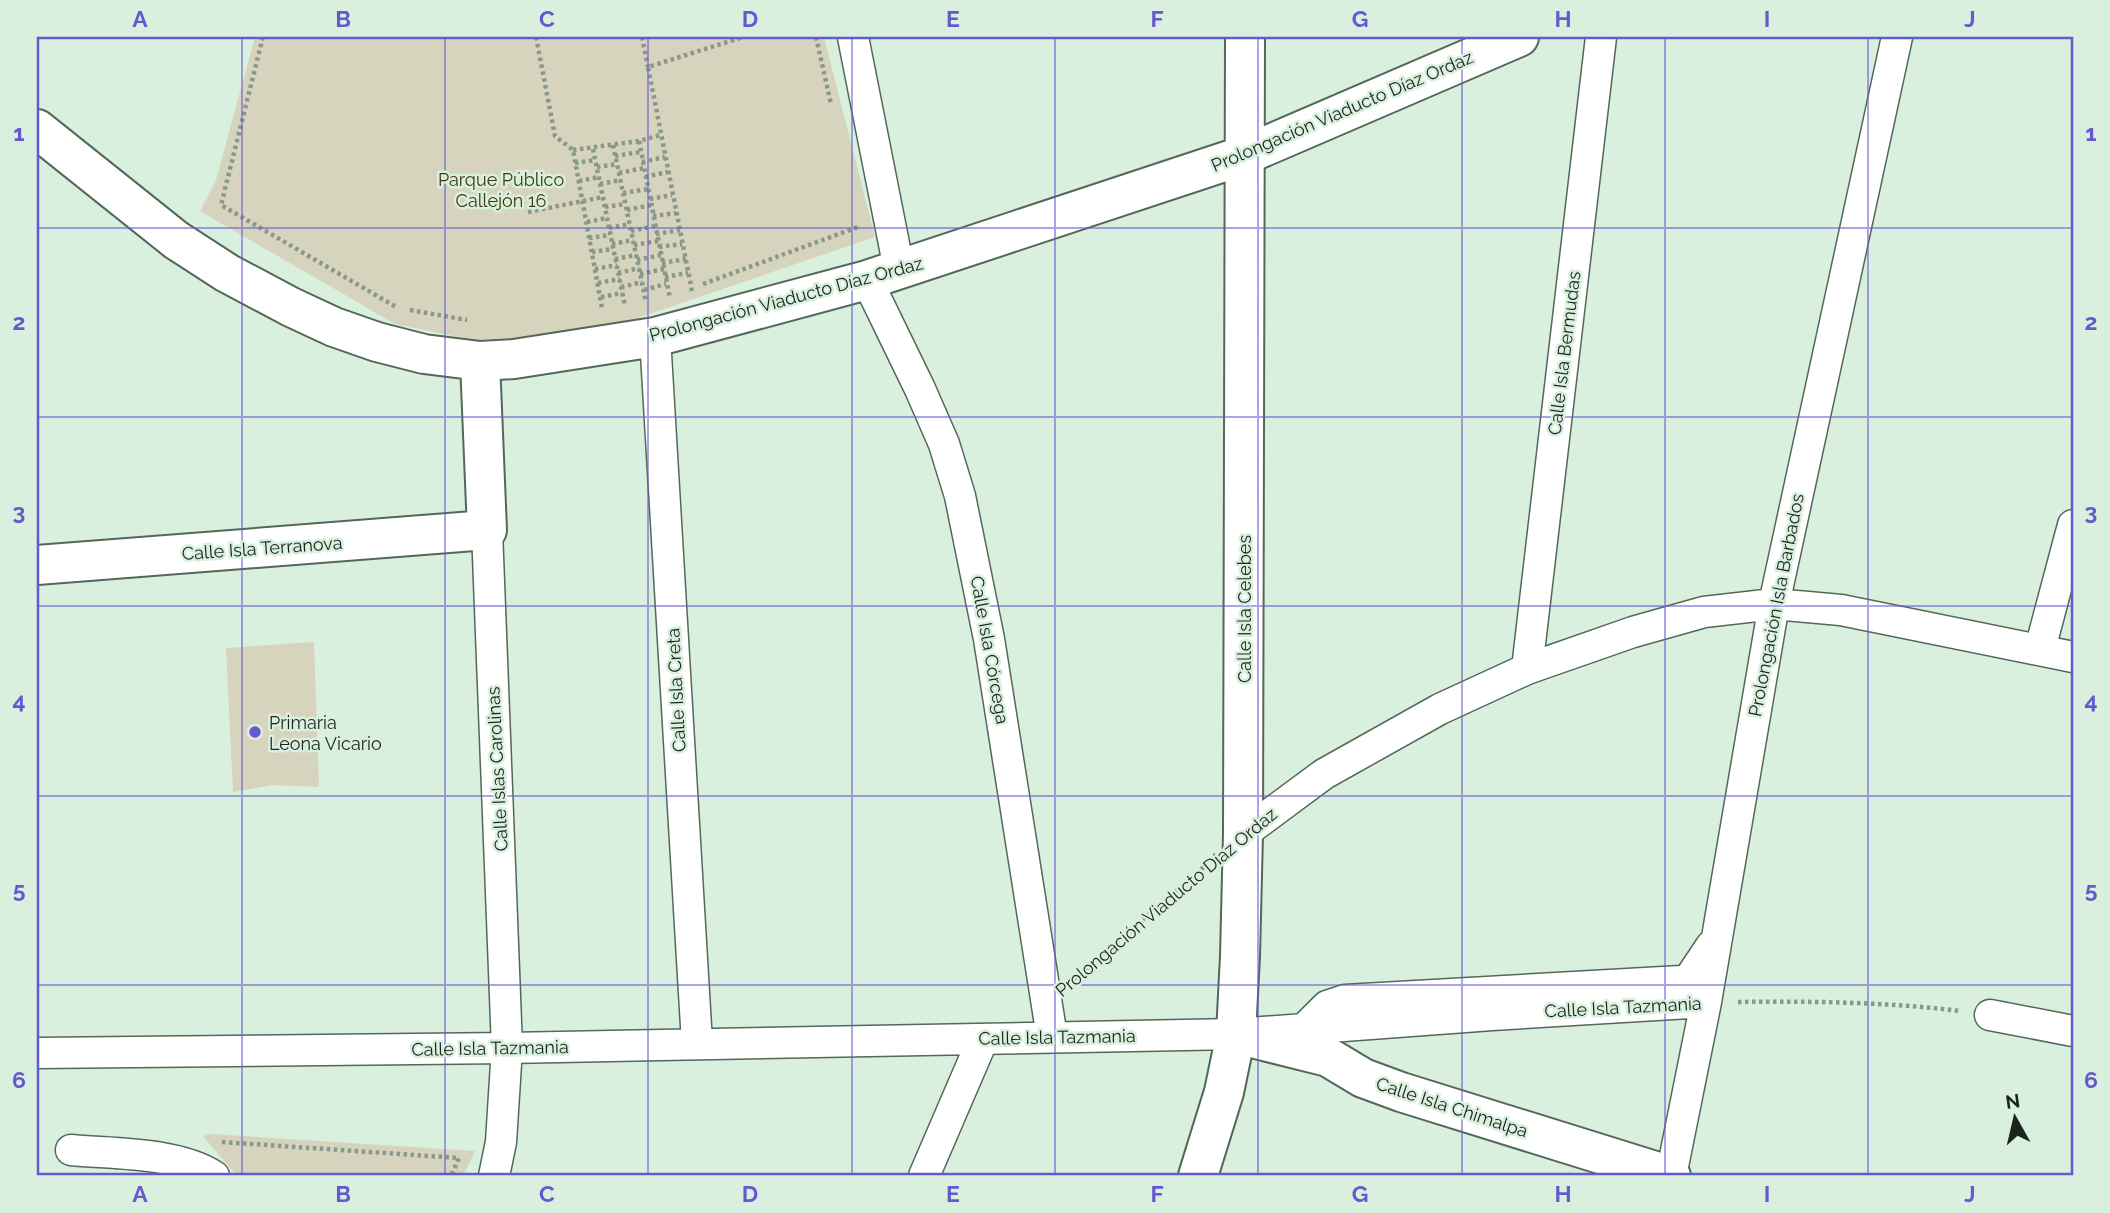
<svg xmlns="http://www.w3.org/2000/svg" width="2110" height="1213" viewBox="0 0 2110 1213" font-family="Raleway,sans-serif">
<rect width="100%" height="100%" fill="#d9f0de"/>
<path fill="#d7d4be" d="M255,37H824L875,237L588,335L492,344L395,324L200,211L216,180Z
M314,642L319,787L273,785L233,792L226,648Z
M212,1134L475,1151L463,1176H237L203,1136Z"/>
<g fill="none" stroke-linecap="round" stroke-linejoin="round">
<g stroke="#546859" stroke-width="33">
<path id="minor" d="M853,37L899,269
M867,280L920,389L944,444L960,496L989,639L1052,1037
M655,337L697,1043
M487,530L507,1048L501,1142L494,1176
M2040,649L2073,525
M1527,669L1601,37
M1243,834L1324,774L1440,709L1527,669L1633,632L1704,612L1774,604L1841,610L2073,657
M1990,1015L2073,1031
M1304,1029L1327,1006L1345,1000L1681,981L1689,979L1711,946
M37,1053L507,1048L1236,1034L1492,1015L1706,1002
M71,1150C114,1154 177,1152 214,1176
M924,1176L983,1039
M1671,1176L1706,1002L1774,604L1897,37"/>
</g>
<g stroke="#546859" stroke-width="42">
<path id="tertiary" d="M37,129L176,240L227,273L291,307L334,327L377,342L424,354L480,361L514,359L655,337L867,280L1245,155L1519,37
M37,565L487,530L480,361
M1236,1034L1328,1057L1363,1078L1401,1092L1671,1176
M1198,1176L1224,1092L1236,1034L1240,956L1243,834L1245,37"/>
</g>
<path stroke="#88998c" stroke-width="4.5" stroke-dasharray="3.5 3.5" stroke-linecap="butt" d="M263,37L221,205L398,308
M536,37L555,136L573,150L602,308
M642,37L648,67
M816,37L831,104
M639,141L670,298
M613,145L646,302
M593,149L625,306
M573,150L639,141L660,135
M615,156L640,152
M642,162L665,157
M575,163L595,160
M597,167L617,164
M619,173L644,168
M645,177L668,172
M579,181L599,177
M600,184L621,180
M623,193L648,189
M650,199L672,195
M605,207L625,204
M627,210L651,205
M528,212L603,197
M653,216L676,213
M587,222L607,218
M609,228L630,224
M631,231L655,226
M656,234L680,230
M589,238L610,235
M612,244L633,240
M634,245L658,241
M659,247L682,244
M592,252L613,249
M615,259L636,255
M637,260L661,255
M662,263L686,259
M595,269L617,265
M618,273L639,268
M640,274L664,269
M665,277L688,273
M598,283L620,279
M703,284L858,227L857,226
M621,287L642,282
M644,290L666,284
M692,291L648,67L743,37
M601,297L622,293
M410,310L467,320
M1074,979L1205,866
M1738,1002C1812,1001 1886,1002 1960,1011
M222,1142L459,1158L451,1176"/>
<use href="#minor" stroke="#fff" stroke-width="30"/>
<use href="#tertiary" stroke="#fff" stroke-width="38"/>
</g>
<path fill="none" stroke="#6658d1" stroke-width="2" stroke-opacity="0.55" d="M242,37V1176M445,37V1176M648,37V1176M852,37V1176M1055,37V1176M1258,37V1176M1462,37V1176M1665,37V1176M1868,37V1176M37,228H2073M37,417H2073M37,606H2073M37,796H2073M37,985H2073"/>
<circle fill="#6658d1" stroke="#d9f0de" stroke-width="2.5" cx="255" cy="732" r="7"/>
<g text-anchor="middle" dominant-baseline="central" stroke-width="5" stroke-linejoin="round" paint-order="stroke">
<g font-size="18" fill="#1c241e" stroke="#d9f0de">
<text transform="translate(1342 111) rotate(-23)">Prolongación Viaducto Díaz Ordaz</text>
<text transform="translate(786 299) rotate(-15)">Prolongación Viaducto Díaz Ordaz</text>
<text transform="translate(1564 353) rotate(-83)">Calle Isla Bermudas</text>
<text transform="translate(262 548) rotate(-4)">Calle Isla Terranova</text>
<text transform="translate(1776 605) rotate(-79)">Prolongación Isla Barbados</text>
<text transform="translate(1244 609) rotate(-90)">Calle Isla Celebes</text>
<text transform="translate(990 650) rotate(80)">Calle Isla Córcega</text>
<text transform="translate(676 690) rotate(-93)">Calle Isla Creta</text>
<text transform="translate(497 769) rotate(-93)">Calle Islas Carolinas</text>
<text transform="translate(1166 902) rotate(-40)">Prolongación Viaducto Díaz Ordaz</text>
<text transform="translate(1623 1007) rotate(-3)">Calle Isla Tazmania</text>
<text transform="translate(1057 1037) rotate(-1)">Calle Isla Tazmania</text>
<text transform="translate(490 1048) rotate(-1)">Calle Isla Tazmania</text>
<text transform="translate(1452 1107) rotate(18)">Calle Isla Chimalpa</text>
</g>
<g font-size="18" fill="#40390b" stroke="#d9f0de">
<text x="501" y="179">Parque Público<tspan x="501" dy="21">Callejón 16</tspan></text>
</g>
<g font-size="18" fill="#1c241e" stroke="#d9f0de" text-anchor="start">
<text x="269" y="722">Primaria<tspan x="269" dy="21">Leona Vicario</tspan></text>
</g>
</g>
<rect width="2110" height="1213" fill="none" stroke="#d9f0de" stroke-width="77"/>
<g transform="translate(2015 1118) rotate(352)" stroke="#d9f0de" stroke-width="5" paint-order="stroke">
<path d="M0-5L12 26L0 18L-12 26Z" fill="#1c241e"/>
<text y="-10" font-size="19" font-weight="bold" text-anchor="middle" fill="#1c241e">N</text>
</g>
<rect x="38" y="38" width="2034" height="1136" fill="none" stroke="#6658d1" stroke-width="2.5"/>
<g font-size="23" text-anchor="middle" font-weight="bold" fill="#6658d1">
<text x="140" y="27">A</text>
<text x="343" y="27">B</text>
<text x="547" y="27">C</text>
<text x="750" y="27">D</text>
<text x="953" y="27">E</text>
<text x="1157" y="27">F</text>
<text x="1360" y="27">G</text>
<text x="1563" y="27">H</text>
<text x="1767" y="27">I</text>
<text x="1970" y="27">J</text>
<text x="19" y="141">1</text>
<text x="2091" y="141">1</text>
<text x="19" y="330">2</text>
<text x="2091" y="330">2</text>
<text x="19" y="520">3</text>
<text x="2091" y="520">3</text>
<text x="19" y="709">4</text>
<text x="2091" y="709">4</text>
<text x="19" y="898">5</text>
<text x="2091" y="898">5</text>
<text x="19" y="1088">6</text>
<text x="2091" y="1088">6</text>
<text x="140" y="1202">A</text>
<text x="343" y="1202">B</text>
<text x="547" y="1202">C</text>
<text x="750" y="1202">D</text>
<text x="953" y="1202">E</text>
<text x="1157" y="1202">F</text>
<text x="1360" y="1202">G</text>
<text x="1563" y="1202">H</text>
<text x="1767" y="1202">I</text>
<text x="1970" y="1202">J</text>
</g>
</svg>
